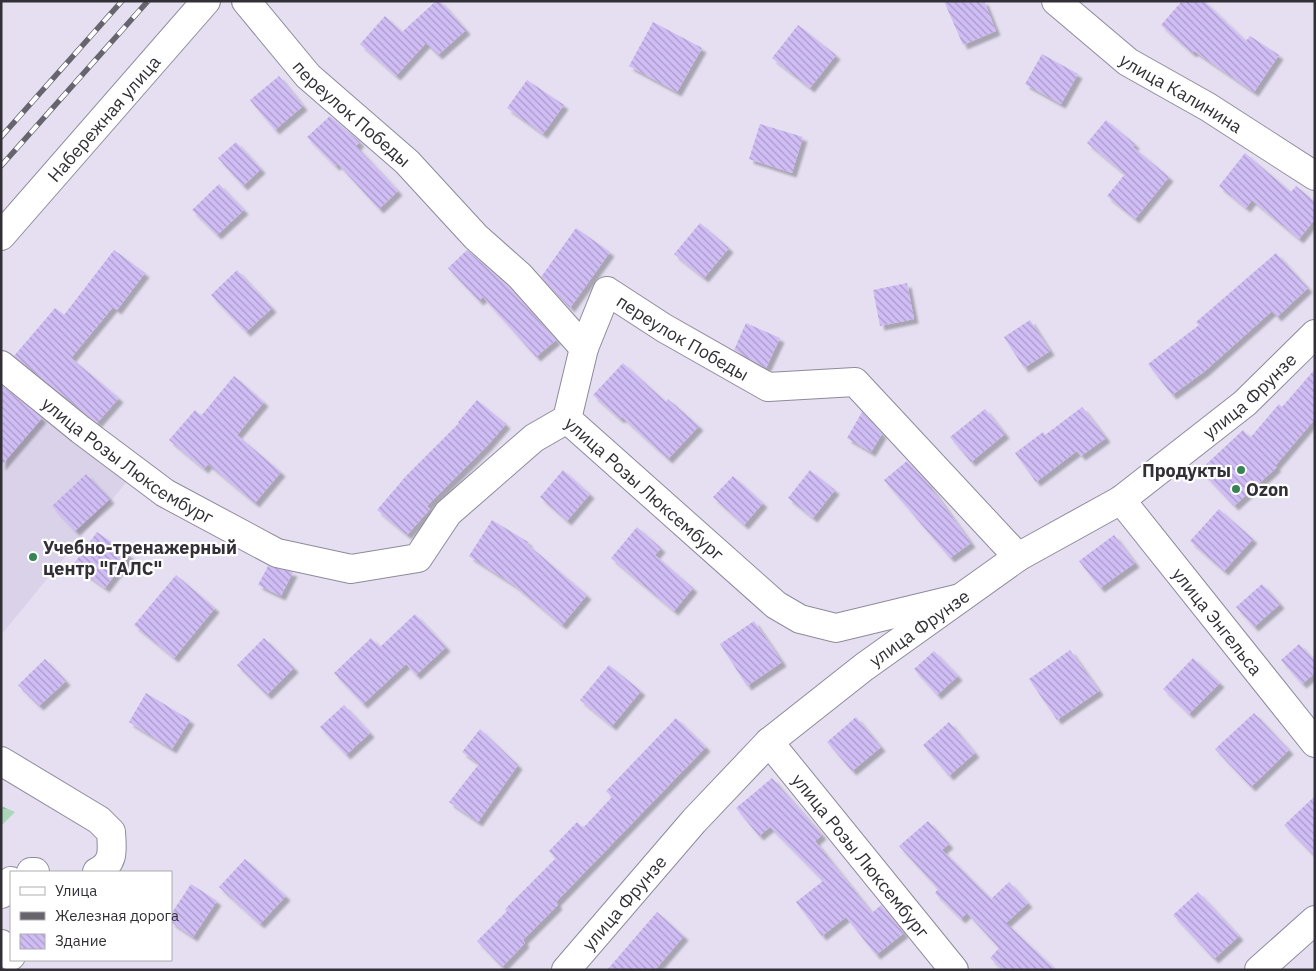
<svg xmlns="http://www.w3.org/2000/svg" width="1316" height="971" viewBox="0 0 1316 971" font-family="'IBM Plex Sans',sans-serif">
<defs>
<pattern id="forest-firs" width="22" height="20" patternUnits="userSpaceOnUse" patternTransform="scale(1.25)"><rect width="22" height="20" fill="#aad7b7"/><path d="M5 1l3.5 6h-7zM16 11l3.5 6h-7z" fill="#93b99e"/></pattern>
<pattern id="building-back-hatch" width="6" height="6" patternUnits="userSpaceOnUse" patternTransform="scale(1.25)"><rect width="6" height="6" fill="#d0bdf5"/><path d="M-1 5l2 2M0 0l6 6M5-1l2 2" fill="none" stroke="#a99ac7"/></pattern>
<filter id="shadow"><feDropShadow dx="4.5" dy="4.5" stdDeviation="1" flood-color="#0004"/></filter>
</defs>
<rect width="100%" height="100%" fill="#e5dff1"/>
<path fill="#dad2e9" d="M1,375L129,479L1,635Z"/>
<path fill="url(#forest-firs)" d="M1,806L15,812L1,826Z"/>
<path fill="url(#building-back-hatch)" filter="url(#shadow)" d="M436,1H440L466,30L438,55L426,43L396,76L360,44L385,16L402,32Z
M944,1H984L996,31L963,45Z
M1182,1H1204L1246,41L1250,36L1279,55L1254,92L1194,51L1192,53L1161,25Z
M653,22L702,48L677,92L629,66Z
M798,25L836,55L810,88L772,58Z
M1042,54L1078,74L1061,104L1025,84Z
M279,76L303,106L275,130L250,100Z
M527,80L564,105L543,134L507,108Z
M330,116L360,142L356,146L398,191L379,209L338,164L335,166L307,137Z
M1106,120L1135,144L1133,147L1169,177L1135,219L1107,196L1125,174L1087,143Z
M760,124L803,137L792,173L749,159Z
M236,142L261,169L243,186L218,158Z
M1245,153L1291,192L1296,186L1315,202V219L1299,239L1252,200L1246,208L1219,186Z
M219,184L244,210L217,235L192,210Z
M700,223L729,248L704,278L674,254Z
M576,228L610,252L570,308L541,277Z
M114,250L145,273L117,310L113,307L71,358L119,398L97,423L14,356L55,308L64,315Z
M467,250L509,287L556,340L536,357L483,297L479,301L448,268Z
M1276,253L1308,288L1277,317L1272,311L1205,371L1172,395L1148,364L1199,325L1196,322Z
M237,270L272,308L246,332L211,295Z
M907,283L914,319L880,326L873,290Z
M1030,320L1050,351L1024,368L1004,337Z
M746,323L780,338L766,368L734,350Z
M623,363L666,402L668,399L699,426L668,459L622,417L620,419L593,395Z
M1315,369V419L1275,466L1277,467L1234,506L1200,470L1243,430L1250,438L1279,404L1282,407Z
M234,376L264,402L237,435L281,472L255,503L208,464L204,469L169,440L195,410L201,416Z
M1,385L42,418L1,466Z
M477,400L506,424L487,446L427,506L430,509L407,535L377,510L406,476L459,423L458,422Z
M1082,407L1106,438L1081,456L1077,451L1036,482L1015,453L1043,432L1045,435Z
M985,409L1005,434L971,462L950,437Z
M862,412L882,434L871,452L847,438Z
M907,461L926,481L971,543L950,558L884,480Z
M563,470L590,494L567,521L540,497Z
M810,470L835,490L813,518L788,498Z
M86,474L110,499L75,531L52,506Z
M733,476L763,503L744,525L713,497Z
M1219,509L1253,539L1224,571L1190,541Z
M492,520L528,542L527,544L587,595L562,625L514,585L469,556Z
M637,527L661,548L655,555L693,588L674,611L611,558Z
M97,532L130,555L105,588L73,565Z
M1114,535L1135,563L1100,588L1079,561Z
M268,566L293,572L281,596L258,585Z
M176,575L215,608L174,658L134,625Z
M1262,584L1280,604L1254,627L1236,607Z
M415,614L446,647L416,675L406,664L363,704L334,673L371,638L380,647Z
M754,621L782,662L747,686L720,644Z
M264,638L294,668L267,695L237,665Z
M1299,644L1315,661V673L1302,684L1281,660Z
M1070,650L1099,691L1057,720L1029,679Z
M934,651L958,676L937,695L914,669Z
M1193,658L1220,683L1189,714L1163,689Z
M45,659L66,681L39,706L18,685Z
M609,665L641,691L612,726L580,700Z
M146,693L190,720L172,749L129,722Z
M344,705L370,733L346,755L320,727Z
M1254,713L1289,750L1251,787L1215,749Z
M856,717L881,747L852,771L827,742Z
M676,718L706,747L556,902L558,905L523,940L525,943L502,967L477,941L507,911L505,909L556,858L549,851L577,822L583,828L612,797L606,791Z
M949,722L975,753L949,776L923,745Z
M480,729L518,765L478,822L449,802L479,764L462,752Z
M772,778L822,835L815,841L872,913L881,905L904,933L876,955L846,917L822,936L796,902L823,881L770,827L759,836L736,808Z
M1315,796V857L1284,825Z
M928,821L949,844L942,850L991,899L1009,882L1028,903L1006,923L1056,970H1003L990,958L999,948L967,913L961,919L935,893L938,889L899,846Z
M245,859L286,896L260,924L219,887Z
M191,884L217,901L193,937L171,922V914Z
M1198,892L1239,936L1214,959L1173,915Z
M657,912L684,936L655,970H607Z"/>
<g fill="none" stroke-linecap="round" stroke-linejoin="round">
<g stroke="#8f8a9a" stroke-width="30">
<g id="street">
<path id="s1" d="M246,1L308,76L407,162L476,237L520,276L584,348L607,291L664,328L768,387L855,382L1018,557"/>
<path id="s2" d="M1056,1L1128,62L1208,107L1315,176"/>
<path id="s3" d="M1,365L81,430L165,493L277,553L351,569L418,558L448,513L534,438L567,419"/>
<path id="s4" d="M567,419L776,605L800,619L836,628L960,598"/>
<path d="M567,419L584,348"/>
<path id="s5" d="M1121,500L1315,743"/>
<path id="s6" d="M769,742L954,970"/>
<path d="M1,761L99,820L111,832C112,849 115,863 97,872"/>
<path d="M31,872H35"/>
<path d="M1,894L11,881"/>
<path d="M1,944L11,956"/>
<path d="M1259,970L1315,920"/>
</g>
</g>
<g stroke="#8f8a9a" stroke-width="30">
<g id="secondary">
<path id="s7" d="M1,236L206,1"/>
<path id="s8" d="M566,970L694,821L769,742L864,667L1018,557L1121,500L1245,403L1315,334"/>
</g>
</g>
<use href="#street" stroke="#fff" stroke-width="28"/>
<use href="#secondary" stroke="#fff" stroke-width="28"/>
<g stroke="#67646e" stroke-width="5.5">
<path id="rail" d="M1,137L122,1
M1,166L148,1"/>
</g>
<use href="#rail" stroke="#fff" stroke-width="4" stroke-dasharray="11" stroke-linecap="butt"/>
</g>
<g fill="#368353" stroke="#fff" stroke-width="2">
<circle cx="1241" cy="470" r="5"/>
<circle cx="1236" cy="489" r="5"/>
<circle cx="33" cy="557" r="5"/>
</g>
<g text-anchor="middle" dominant-baseline="central" stroke-width="4.5" stroke-linejoin="round" paint-order="stroke">
<g font-size="18" fill="#323036" stroke="#fff">
<text stroke="none"><textPath href="#s2" startOffset="156">улица Калинина</textPath></text>
<text stroke="none"><textPath href="#s1" startOffset="155">переулок Победы</textPath></text>
<text stroke="none"><textPath href="#s7" startOffset="156">Набережная улица</textPath></text>
<text stroke="none"><textPath href="#s1" startOffset="636">переулок Победы</textPath></text>
<text stroke="none"><textPath href="#s8" startOffset="899">улица Фрунзе</textPath></text>
<text stroke="none"><textPath href="#s3" startOffset="159">улица Розы Люксембург</textPath></text>
<text stroke="none"><textPath href="#s4" startOffset="104">улица Розы Люксембург</textPath></text>
<text stroke="none"><textPath href="#s5" startOffset="155">улица Энгельса</textPath></text>
<text stroke="none"><textPath href="#s8" startOffset="494">улица Фрунзе</textPath></text>
<text stroke="none"><textPath href="#s6" startOffset="146">улица Розы Люксембург</textPath></text>
<text stroke="none"><textPath href="#s8" startOffset="89">улица Фрунзе</textPath></text>
</g>
<g font-size="18" font-weight="bold" fill="#323036" stroke="#fff" text-anchor="start">
<text x="1231" y="470" text-anchor="end">Продукты</text>
<text x="1246" y="489">Ozon</text>
<text x="43" y="547">Учебно-тренажерный<tspan x="43" dy="21">центр "ГАЛС"</tspan></text>
</g>
</g>
<rect width="1316" height="971" fill="none" stroke="#323036" stroke-width="5"/>
<rect x="10" y="871" width="162" height="90" fill="#ffffff" stroke="#adacaf"/>
<rect x="20" y="887" width="25" height="8" fill="#ffffff" stroke="#adacaf"/>
<text x="55" y="896" font-size="15" fill="#323036">Улица</text>
<rect x="20" y="912" width="25" height="8" fill="#67646e" stroke="#adacaf"/>
<text x="55" y="921" font-size="15" fill="#323036">Железная дорога</text>
<rect x="20" y="934" width="25" height="15" fill="url(#building-back-hatch)" stroke="#adacaf"/>
<text x="55" y="946" font-size="15" fill="#323036">Здание</text>
</svg>
